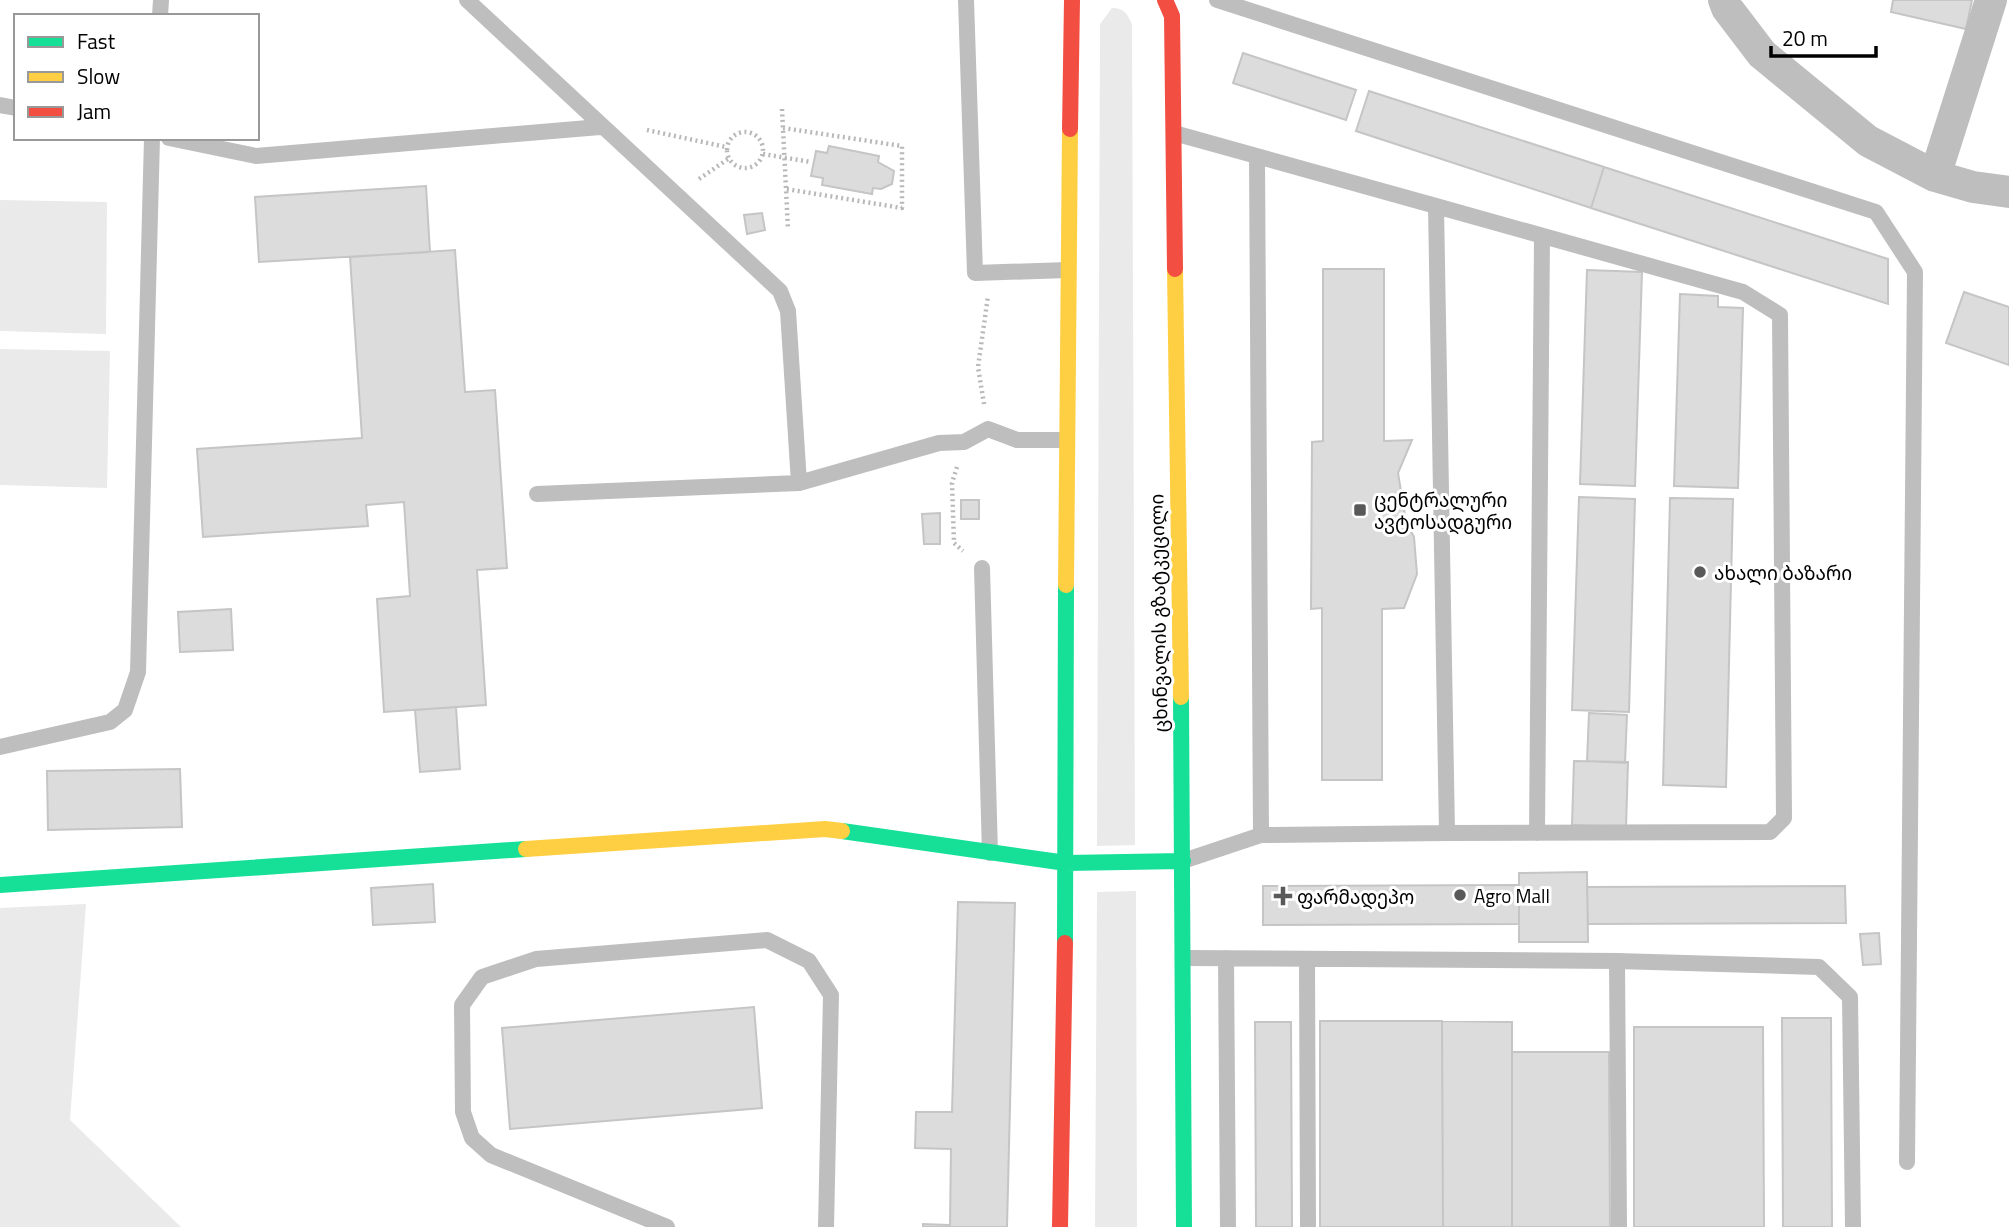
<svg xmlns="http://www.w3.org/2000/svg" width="2009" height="1227" viewBox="0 0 2009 1227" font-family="'Titillium Web','Noto Sans Georgian',sans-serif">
<rect width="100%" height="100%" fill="#fff"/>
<path fill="#eaeaea" d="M1112,8C1124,8 1128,14 1132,25L1135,845L1097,846L1100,24Z
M0,200L107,202L106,334L0,331Z
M0,349L110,351L107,488L0,485Z
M1136,891L1137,1227H1095L1097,892Z
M86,904L70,1120L181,1227H0V908Z"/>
<path fill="#dcdcdc" stroke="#c5c5c5" stroke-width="2" d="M1893,0H1972L1966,29L1891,12Z
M1243,53L1356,90L1346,120L1233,83Z
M1369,91L1604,167L1591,208L1356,131Z
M829,146L879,156L878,162L894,171L892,184L881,189L873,188L872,194L822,185L823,178L811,176L816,151L827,153Z
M1604,167L1888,259V304L1591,208Z
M426,186L430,252L259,262L255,197Z
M762,213L765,230L747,234L744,215Z
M455,250L465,392L495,390L507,568L477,570L486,705L384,712L377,599L410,596L404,502L366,505L368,526L203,537L197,449L362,438L350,257Z
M1323,269H1384V441L1412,440L1398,473L1406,521L1414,537L1417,574L1404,608L1382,609V780H1322V608L1311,609L1312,442L1323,441Z
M1587,270L1642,272L1635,486L1580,484Z
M1964,292L2009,307V365L1946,343Z
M1680,294L1718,296V307L1743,308L1738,488L1674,486Z
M1579,497L1635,499L1629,712L1572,710Z
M1670,498L1733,499L1726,787L1663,785Z
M961,500H979V519H961Z
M940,513V544H924L922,514Z
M231,609L233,650L180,652L178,612Z
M456,707L460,769L420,772L415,710Z
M1589,713L1627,715L1625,763L1587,761Z
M1574,761L1628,762L1626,827L1572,825Z
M180,769L182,827L48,830L47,771Z
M1587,872L1588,942H1519V873Z
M433,884L435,922L373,925L371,888Z
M1519,885V924L1263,925V886Z
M1845,886L1846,923L1588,924L1587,887Z
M958,902L1015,903L1007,1227H923V1224L950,1225L951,1149L915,1148L916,1112H952Z
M1879,933L1881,964L1863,965L1860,934Z
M754,1007L762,1108L510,1129L502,1028Z
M1782,1018H1831L1832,1227H1783Z
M1320,1021H1442L1443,1227H1320Z
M1442,1021L1512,1022V1227H1443Z
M1255,1022H1291L1292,1227H1256Z
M1634,1027H1763L1764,1227H1634Z
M1512,1052H1609L1610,1227H1512Z"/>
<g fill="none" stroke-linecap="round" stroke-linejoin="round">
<path stroke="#b8b8b8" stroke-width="4.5" stroke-dasharray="2 3.5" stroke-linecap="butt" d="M782,109L788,229
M783,128L902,146V208L786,189
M647,130L726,147
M727 150a18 18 0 1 1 36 0a18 18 0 1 1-36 0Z
M763,154L811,162
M699,179L728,159
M984,404L978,367L988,296
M957,467L952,483L954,543L963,551"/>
<path stroke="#bebebe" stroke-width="16" d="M467,0L780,291L788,311L799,483
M966,0L975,273L1068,270
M1217,0L1876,212L1915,272L1907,1162
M160,16L161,0
M0,105L16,108
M1174,133L1436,206L1447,833L1261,835L1183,861
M169,138L256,156L600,127
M1257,156L1261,835
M1436,206L1743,292L1780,315L1784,818L1770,832L1447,833
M537,494L799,483L939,443L964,442L988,429L1017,440H1066
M982,568L990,853
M0,747L110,722L125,710L138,672L152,138
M1537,833L1542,236
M1185,958L1617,961L1819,967L1850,997L1853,1227
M1226,958L1228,1227
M1307,959L1308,1227
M1617,961L1619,1227
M667,1227L491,1155L472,1138L463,1112L462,1005L482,977L536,959L767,940L809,961L831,995L826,1227"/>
<path stroke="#bebebe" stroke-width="32" d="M1724,0L1727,8L1762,54L1868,141L1935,176L1973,187L2009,192
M1935,176L1991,0"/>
<path stroke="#16e098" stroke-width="16" d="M1181,697L1184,1227
M842,831L1066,863L1183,861
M0,885L526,849
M1065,943L1066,585"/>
<path stroke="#ffcf43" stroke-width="16" d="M1175,269L1181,697
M1066,585L1070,129
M526,849L825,829L842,831"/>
<path stroke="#f24e42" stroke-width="16" d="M1165,0L1172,16L1175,269
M1070,129L1072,0
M1060,1227L1065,943"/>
</g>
<g fill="#595959" stroke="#fff" stroke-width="2.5">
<rect x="1353" y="503" width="14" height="14" rx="3.5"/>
<circle cx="1700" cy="572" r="7"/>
<circle cx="1460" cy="895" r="7"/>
<path d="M1279.5 885.5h7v7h7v7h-7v7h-7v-7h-7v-7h7z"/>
</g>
<g text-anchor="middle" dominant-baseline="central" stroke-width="6" stroke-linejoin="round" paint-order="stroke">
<g font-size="19" fill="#000" stroke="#fff" text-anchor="start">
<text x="1374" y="499">ცენტრალური<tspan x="1374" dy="22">ავტოსადგური</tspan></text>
<text x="1714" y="572">ახალი ბაზარი</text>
<text x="1474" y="895">Agro Mall</text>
<text x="1297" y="896">ფარმადეპო</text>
</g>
<g font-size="19" fill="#000" stroke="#fff">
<text transform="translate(1158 613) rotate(-91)">ცხინვალის გზატკეცილი</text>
</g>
</g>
<rect x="14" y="14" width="245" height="126" fill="#ffffff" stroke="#999999" stroke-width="2"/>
<rect x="28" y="37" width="35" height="10" fill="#16e098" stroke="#999999" stroke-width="2"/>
<text x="77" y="49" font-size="21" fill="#000000">Fast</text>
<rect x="28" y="72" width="35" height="10" fill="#ffcf43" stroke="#999999" stroke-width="2"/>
<text x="77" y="84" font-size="21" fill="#000000">Slow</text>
<rect x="28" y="107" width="35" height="10" fill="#f24e42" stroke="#999999" stroke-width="2"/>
<text x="77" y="119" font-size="21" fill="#000000">Jam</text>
<path d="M1771 46v10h105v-10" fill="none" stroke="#000000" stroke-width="3.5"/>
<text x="1782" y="46" font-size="21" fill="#000000" stroke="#ffffff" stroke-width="5" paint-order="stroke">20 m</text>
</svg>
